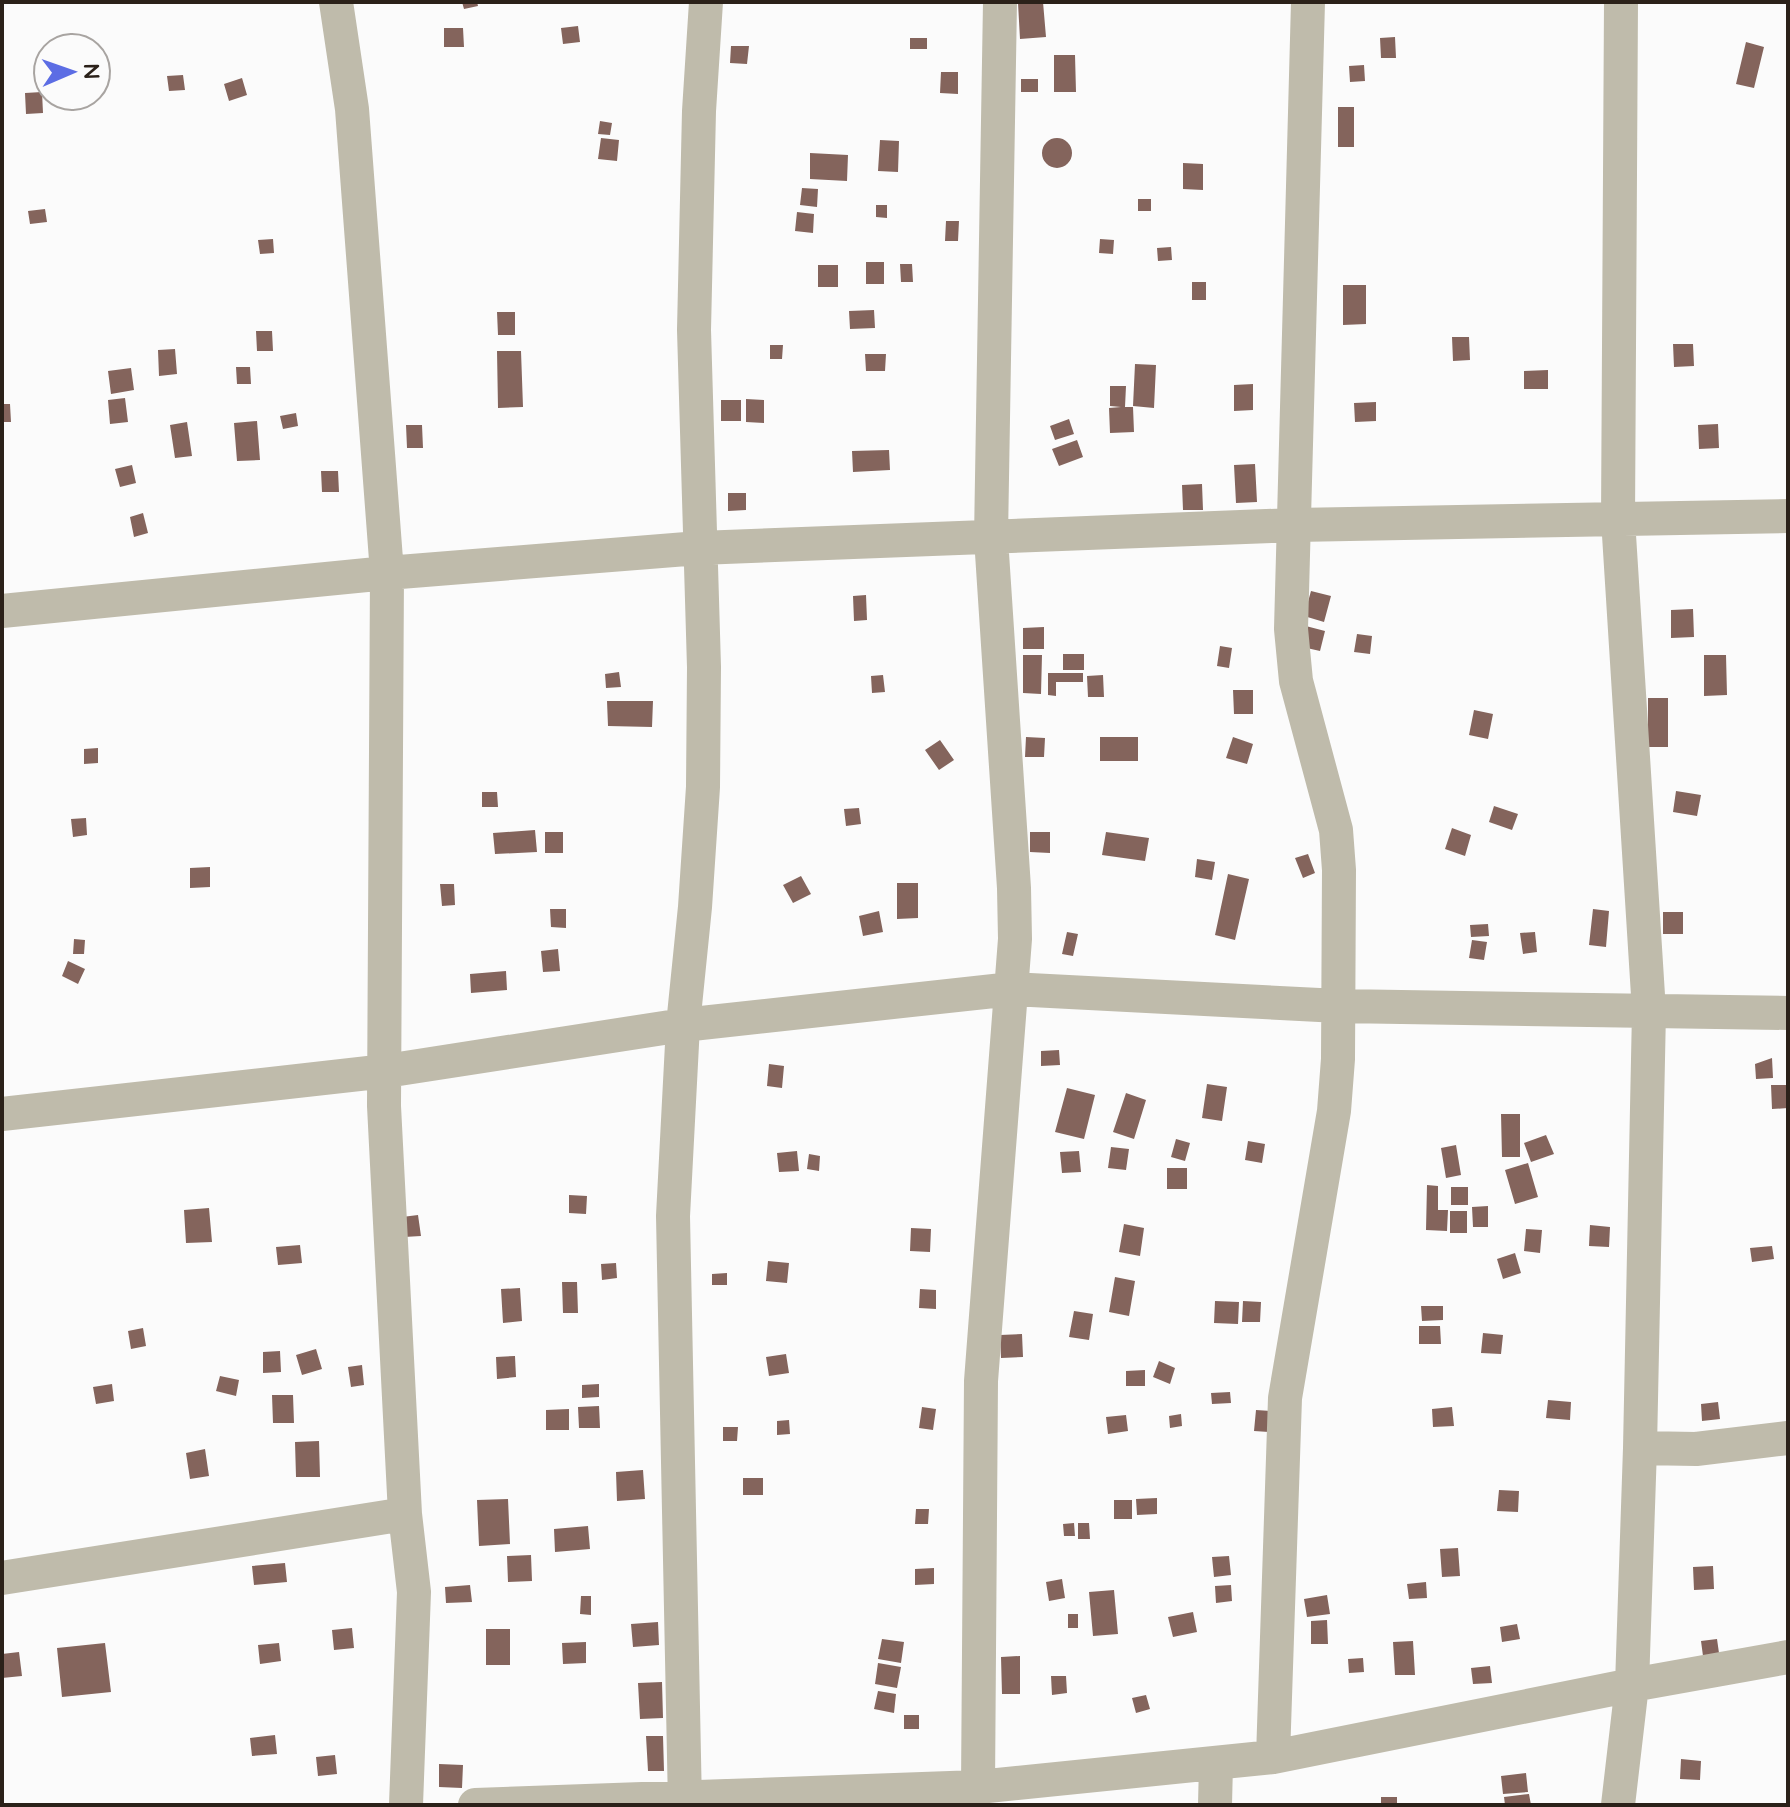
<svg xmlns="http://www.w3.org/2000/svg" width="1790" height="1807" viewBox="0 0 1790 1807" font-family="Quicksand,sans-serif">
<rect width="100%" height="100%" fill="#fbfbfb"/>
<path fill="#84645c" d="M462,2H477L478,6L464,9Z
M1043,2L1046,37L1020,39L1018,3Z
M578,26L580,42L563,44L561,28Z
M444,28H463L464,47H444Z
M1395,37L1396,58H1381L1380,38Z
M910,38H927V49H910Z
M1746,42L1764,47L1754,88L1736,84Z
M731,46H749L747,64L730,63Z
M1054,55H1075L1076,92H1054Z
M1364,65L1365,81L1350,82L1349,66Z
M941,72H958V94L940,93Z
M183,75L185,90L169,91L167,76Z
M242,78L247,95L229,101L224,84Z
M1021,79H1038V92H1021Z
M42,92L43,113L26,114L25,93Z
M1338,107H1354V147H1338Z
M600,121L612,123L610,135L598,134Z
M601,138L619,140L617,161L598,159Z
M1042 153a15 15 0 1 1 30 0a15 15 0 1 1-30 0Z
M880,140L899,141L898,172L878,171Z
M810,153L848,155L847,181L810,179Z
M1183,163L1203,164V190L1183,189Z
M802,188L818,189L817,207L800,205Z
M1138,199H1151V211H1138Z
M876,205H887V218L876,217Z
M45,209L47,222L30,224L28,211Z
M797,212L814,214L813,233L795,231Z
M946,221H959L958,241H945Z
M273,239L274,253L260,254L258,240Z
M1100,239L1114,240L1113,254L1099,253Z
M1171,247L1172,260L1158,261L1157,248Z
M866,262H884V284H866Z
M900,264H912L913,282H901Z
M818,265H838V287H818Z
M1192,282H1206V300H1192Z
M1343,285H1366V324L1343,325Z
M874,310L875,328L850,329L849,311Z
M497,312H515V335H498Z
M256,331H272L273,351H257Z
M1452,337H1469L1470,360L1453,361Z
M1673,344H1693L1694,366L1674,367Z
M770,345H783L782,359H770Z
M175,349L177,374L159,376L158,350Z
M497,351H521L523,407L498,408Z
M865,354H886L885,371H866Z
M1135,364L1156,365L1154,408L1133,406Z
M236,367H250L251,384H237Z
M131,368L134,390L111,394L108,371Z
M1548,370V389H1524V371Z
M1253,384V410L1234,411V385Z
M1110,386H1126L1125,407H1133L1134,432L1110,433L1109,408L1121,407L1110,406Z
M125,398L128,422L110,424L108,400Z
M746,399L764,400V423L746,422Z
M721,400H741V421H721Z
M1376,402V421L1355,422L1354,403Z
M2,404H10L11,422H2Z
M296,413L298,426L283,429L280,416Z
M1069,419L1074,434L1055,440L1050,426Z
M257,421L260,460L237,461L234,423Z
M187,422L192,456L175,458L170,425Z
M1718,424L1719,448L1699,449L1698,425Z
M406,425H422L423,448H407Z
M1077,440L1083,457L1059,466L1052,449Z
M889,450L890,470L853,472L852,451Z
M1255,464L1257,502L1236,503L1234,465Z
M132,465L136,483L120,487L115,469Z
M321,471H338L339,492H322Z
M1202,484L1203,510H1183L1182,485Z
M728,493H746V510L728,511Z
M143,513L148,533L134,537L130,517Z
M1311,591L1331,596L1324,622L1304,616Z
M866,595L867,620L854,621L853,596Z
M1693,609L1694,637L1671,638V610Z
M1302,625L1325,631L1320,651L1298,646Z
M1044,627V649H1023V628Z
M1357,634L1372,636L1370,654L1354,652Z
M1220,646L1232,648L1229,668L1217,666Z
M1063,654H1084V670H1063Z
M1023,655H1042L1041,694L1023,693Z
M1704,655H1726L1727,695L1704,696Z
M619,672L621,687L606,688L605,674Z
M1048,673H1083V682H1056V696L1048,695Z
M883,675L885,692L872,693L871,676Z
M1103,675L1104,697H1088L1087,676Z
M1233,690H1253V714H1234Z
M1648,698H1668V747H1648Z
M607,701H653L652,727L608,726Z
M1474,710L1493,714L1488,739L1469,735Z
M1026,737L1045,738L1044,757H1025Z
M1100,737H1138V761H1100Z
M1233,737L1253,744L1247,764L1226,758Z
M940,740L954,760L939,770L925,750Z
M98,748V763L84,764V749Z
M1676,791L1701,795L1697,816L1673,812Z
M482,792H497L498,807H482Z
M1494,806L1518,814L1512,830L1489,822Z
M859,808L861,824L846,826L844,809Z
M86,818L87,835L73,837L71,819Z
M1452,828L1471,835L1465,856L1445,849Z
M535,830L537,852L495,854L493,833Z
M545,832H563V853H545Z
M1030,832H1050V853L1030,852Z
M1106,832L1149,838L1145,861L1102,855Z
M1308,854L1315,873L1303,878L1295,858Z
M1197,859L1215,862L1212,880L1195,877Z
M210,867V887L190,888V868Z
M1228,874L1249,879L1235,940L1215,935Z
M801,876L811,894L793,903L783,885Z
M897,883H918V918L897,919Z
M440,884H454L455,905L442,906Z
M550,909H566V928L551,927Z
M1593,909L1609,911L1606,947L1589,945Z
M879,911L883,932L863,936L859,916Z
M1663,912H1683V934H1663Z
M1488,924L1489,936L1471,937L1470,925Z
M1067,932L1078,934L1073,956L1062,954Z
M1535,932L1537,952L1523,954L1520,933Z
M74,939L85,940L84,954H73Z
M1472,940L1487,942L1484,960L1469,958Z
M558,949L560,971L543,972L541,951Z
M68,961L85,969L78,984L62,976Z
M506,971L507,990L471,993L470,974Z
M1059,1050L1060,1065L1041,1066V1051Z
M1772,1058L1773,1078L1756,1079L1755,1064Z
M769,1064L784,1066L782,1088L767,1086Z
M1207,1084L1227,1087L1222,1121L1202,1118Z
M1771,1085H1788V1108L1772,1109Z
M1067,1088L1095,1095L1084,1139L1055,1132Z
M1126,1093L1146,1100L1134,1139L1113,1132Z
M1501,1114H1520V1157H1502Z
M1546,1135L1554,1154L1531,1162L1524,1143Z
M1176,1139L1190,1143L1185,1161L1171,1157Z
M1248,1141L1265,1144L1262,1163L1245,1160Z
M1456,1145L1461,1175L1446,1178L1441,1148Z
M1111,1147L1129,1149L1126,1170L1108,1168Z
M797,1151L799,1171L779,1172L777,1153Z
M1079,1151L1081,1172L1062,1173L1060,1152Z
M809,1154L820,1156L819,1171L807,1169Z
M1528,1163L1538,1197L1515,1204L1505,1170Z
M1167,1168H1187V1189H1167Z
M1427,1185L1438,1186V1210H1448L1447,1231L1426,1230Z
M1451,1187H1468V1205H1451Z
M569,1195L587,1196L586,1214L569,1213Z
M1488,1206V1227H1473L1472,1207Z
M209,1208L212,1242L186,1243L184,1210Z
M1450,1211H1467V1233H1450Z
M418,1215L421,1236L404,1237L402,1217Z
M1124,1224L1144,1228L1140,1256L1119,1252Z
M1590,1225L1610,1227L1609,1247L1589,1246Z
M911,1228L931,1229L930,1252L910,1251Z
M1526,1229L1542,1230L1540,1253L1524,1251Z
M300,1245L302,1263L278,1265L276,1247Z
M1772,1246L1774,1259L1752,1262L1750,1248Z
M1515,1253L1521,1273L1503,1279L1497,1259Z
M768,1261L789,1263L787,1283L766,1281Z
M616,1263L617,1278L602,1280L601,1264Z
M727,1273V1285H712V1274Z
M1115,1277L1135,1281L1129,1316L1109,1312Z
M562,1282H577L578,1313H563Z
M520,1288L522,1321L503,1323L501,1289Z
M920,1289L936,1290V1309L919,1308Z
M1215,1301L1239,1302L1238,1324L1214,1323Z
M1243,1301L1261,1302L1260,1322H1242Z
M1421,1306H1443V1320L1422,1321Z
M1074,1311L1093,1314L1089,1340L1069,1337Z
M1419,1326H1440L1441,1344H1419Z
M143,1328L146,1346L131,1349L128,1331Z
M1483,1333L1503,1335L1501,1354L1481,1353Z
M1022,1334L1023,1357L1001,1358L1000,1335Z
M316,1349L322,1369L302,1375L296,1355Z
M280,1351L281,1372L263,1373V1352Z
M786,1354L789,1373L769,1376L766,1357Z
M515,1356L516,1377L497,1379L496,1357Z
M1159,1361L1175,1368L1170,1384L1153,1377Z
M362,1365L364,1385L351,1387L348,1367Z
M1145,1370V1386H1126V1371Z
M220,1376L239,1380L236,1396L216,1391Z
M112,1384L114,1401L96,1404L93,1387Z
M599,1384V1397L582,1398V1385Z
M1230,1392L1231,1403L1212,1404L1211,1393Z
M272,1395H293L294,1423H273Z
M1548,1400L1571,1402L1570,1420L1546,1418Z
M1718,1402L1720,1419L1702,1421L1701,1404Z
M599,1406L600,1428H579L578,1407Z
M922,1407L936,1409L933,1430L919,1428Z
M1452,1407L1454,1426L1433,1427L1432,1409Z
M569,1409V1430H546V1410Z
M1256,1410L1271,1411L1269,1432L1254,1431Z
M1181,1414L1182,1426L1170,1428L1169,1416Z
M1126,1415L1128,1431L1108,1434L1106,1417Z
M789,1420L790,1434L777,1435V1421Z
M723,1427H738L737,1441H723Z
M319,1441L320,1477H296L295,1442Z
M205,1449L209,1476L190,1479L186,1453Z
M643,1470L645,1499L617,1501L616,1472Z
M743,1478H763V1495H743Z
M1499,1490L1519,1491L1518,1512L1497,1511Z
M1157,1498V1514L1137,1515L1136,1499Z
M508,1499L510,1544L479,1546L477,1500Z
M1114,1500H1132V1519H1114Z
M916,1509H929L928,1524H915Z
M1074,1523L1075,1536H1064L1063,1524Z
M1078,1523H1089L1090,1539H1078Z
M588,1526L590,1549L555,1552L554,1529Z
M1458,1548L1460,1576L1442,1577L1440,1549Z
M531,1555L532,1581L508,1582L507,1556Z
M1229,1556L1231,1575L1214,1577L1212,1557Z
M285,1563L287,1582L254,1585L252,1566Z
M1713,1566L1714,1589L1694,1590L1693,1567Z
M934,1568V1584L915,1585V1569Z
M1062,1579L1065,1598L1049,1601L1046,1582Z
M1426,1582L1427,1598L1409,1599L1407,1584Z
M470,1585L472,1602L446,1603L445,1587Z
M1231,1585L1232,1601L1216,1603L1215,1586Z
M1114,1590L1118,1634L1093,1636L1089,1592Z
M1327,1595L1330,1614L1307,1617L1304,1599Z
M581,1596H591V1615L580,1614Z
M1193,1612L1197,1632L1173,1637L1168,1617Z
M1068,1614H1078V1628H1068Z
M1327,1620L1328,1644H1311V1621Z
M658,1622L659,1645L633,1647L631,1624Z
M1517,1624L1520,1639L1502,1642L1500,1627Z
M352,1628L354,1648L334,1650L332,1630Z
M486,1629H510V1665H486Z
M882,1639L904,1642L901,1663L878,1659Z
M1717,1639L1719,1653L1703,1656L1701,1641Z
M1413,1641L1415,1675H1395L1393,1642Z
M586,1642V1663L563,1664L562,1643Z
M105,1643L111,1692L62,1697L57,1648Z
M279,1643L281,1661L260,1664L258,1645Z
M19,1652L22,1676L2,1678V1654Z
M1020,1656V1694H1002L1001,1657Z
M1363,1658L1364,1672L1349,1673L1348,1659Z
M878,1663L901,1667L897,1688L875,1684Z
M1490,1666L1492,1683L1473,1684L1471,1668Z
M1051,1676H1066L1067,1693L1052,1695Z
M662,1682L663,1718L640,1719L638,1683Z
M878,1691L896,1694L894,1713L874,1709Z
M1146,1695L1150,1709L1136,1713L1132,1698Z
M904,1715H919V1729H904Z
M275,1735L277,1754L252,1756L250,1738Z
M646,1736H663L664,1771H648Z
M335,1755L337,1774L318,1776L316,1757Z
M1681,1759L1701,1761L1700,1780L1680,1779Z
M439,1764L463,1765L462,1788L439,1787Z
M1526,1773L1528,1792L1503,1794L1501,1776Z
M1529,1794L1531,1805H1505L1504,1797Z
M1381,1797H1397V1805H1381Z"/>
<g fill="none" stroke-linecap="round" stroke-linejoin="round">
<path stroke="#bfbbab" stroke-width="34" d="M336,2L352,109L387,573L384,1106L405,1514L414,1592L406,1805
M2,611L387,573L699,548L1295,525L1788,516
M2,1114L386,1071L683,1025L1012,989L1339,1006L1788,1013
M1640,1448L1696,1449L1788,1438
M2,1578L405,1514
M1273,1757L1285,1398L1334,1111L1338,1059L1339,870L1336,830L1296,681L1291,629L1308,2
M978,1787L981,1381L1015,939L1014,888L991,538L1000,2
M475,1805L978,1787L1273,1757L1632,1685L1788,1657
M685,1805L673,1216L683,1025L695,907L703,787L704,667L694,330L699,111L706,2
M1215,1805L1216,1764
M1618,1805L1632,1685L1640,1448L1649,1011L1618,519L1621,2"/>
</g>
<rect width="1790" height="1807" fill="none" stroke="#2b2119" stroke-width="8"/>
<g transform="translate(72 72) rotate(88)"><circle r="38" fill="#fbfbfb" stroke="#a8a4a1" stroke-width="2"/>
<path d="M0-6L14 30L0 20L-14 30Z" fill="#5c6de4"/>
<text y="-12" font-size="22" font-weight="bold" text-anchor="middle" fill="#2b2119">N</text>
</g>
</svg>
